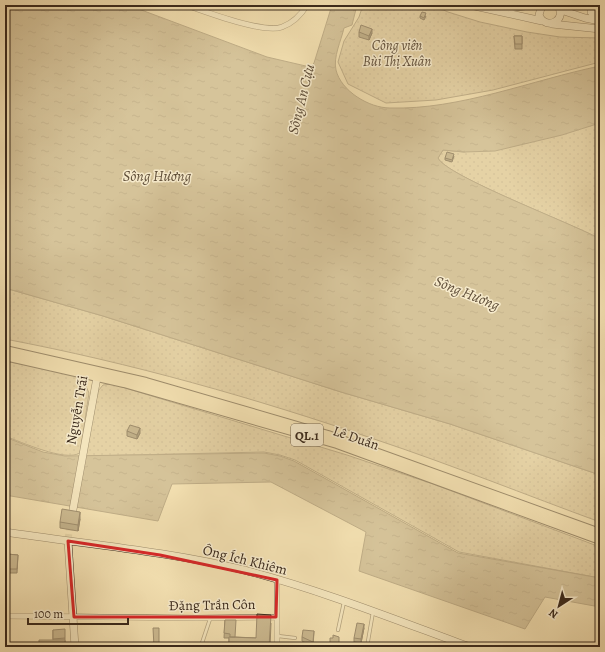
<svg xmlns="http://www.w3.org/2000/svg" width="605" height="652" viewBox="0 0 605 652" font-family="Alegreya,serif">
<defs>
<pattern id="park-dots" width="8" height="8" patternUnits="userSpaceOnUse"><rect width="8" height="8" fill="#d4c198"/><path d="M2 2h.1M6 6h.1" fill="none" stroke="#b7a682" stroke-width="1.8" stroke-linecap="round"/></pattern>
<pattern id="water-ripples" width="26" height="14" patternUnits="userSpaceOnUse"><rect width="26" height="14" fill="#b4a27e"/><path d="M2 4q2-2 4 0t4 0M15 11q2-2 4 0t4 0" fill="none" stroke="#948466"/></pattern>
</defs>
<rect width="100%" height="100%" fill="#f3e0b1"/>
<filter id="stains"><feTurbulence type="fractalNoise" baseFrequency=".005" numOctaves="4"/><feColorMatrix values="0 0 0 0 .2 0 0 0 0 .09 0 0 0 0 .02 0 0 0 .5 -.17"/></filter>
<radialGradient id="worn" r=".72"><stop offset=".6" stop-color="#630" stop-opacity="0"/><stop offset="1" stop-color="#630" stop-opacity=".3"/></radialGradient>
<path fill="url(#park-dots)" stroke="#88765a" d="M363,5H432L448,12L480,22L527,32L560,37L600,38V62L493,90L436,100L386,103L348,84L338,62L344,41L359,17Z
M600,123V239C573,224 446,176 438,158L443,150L464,152Z
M5,288L103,316L341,392L450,424L600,475V522C526,495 452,465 377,440C255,398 131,363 5,339Z
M5,361L77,375L85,384L89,393L80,453C65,462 21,442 5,436Z
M112,384L347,455L433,484L600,547V578L459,552L295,460L280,455L264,452L87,456L85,454L98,391L103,385Z"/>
<path fill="url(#water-ripples)" stroke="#847257" d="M5,5H128L267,57L310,67L314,63L332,5H357L352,25L344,28C341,41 333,57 336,70C341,91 369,108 390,108C460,110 532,80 600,66V123L562,135L495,151L464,152L443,150L438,158C446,176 574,224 600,239V475L450,424L341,392L103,316L5,288Z
M5,437L43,452L65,456L264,453L280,456L294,461L458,553L600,578V607L545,597L525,629L359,571L366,532L271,482L172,484L158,521L5,495Z"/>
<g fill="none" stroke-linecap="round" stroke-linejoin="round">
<path stroke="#cebc93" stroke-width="7" stroke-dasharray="7 3.5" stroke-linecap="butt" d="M68,541L70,522"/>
<g stroke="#695841" stroke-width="4">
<path id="lane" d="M338,630L344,602
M278,636L295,638
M201,646L210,619
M367,647L373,612"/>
</g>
<g stroke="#695841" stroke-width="6">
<path id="street" d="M186,5C206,12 264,34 282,27C293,23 301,15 307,5
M5,616L197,618L276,617
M277,647V580"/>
</g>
<g stroke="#3b2a1c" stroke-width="8">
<path id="secondary" d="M470,5L542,21
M542,5L539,15C546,32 569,19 557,5
M593,5L591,12L598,20
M499,9L534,5
M561,10L585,18L600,21
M552,24L600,29
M72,515L98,372
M5,532C84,544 167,551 244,570C321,590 396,620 470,647
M68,541L75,647"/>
</g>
<g stroke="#3b2a1c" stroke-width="10">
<path id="primary" d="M5,350L146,382L328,435L600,533
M5,356L124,383L337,444L600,540"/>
</g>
<use href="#lane" stroke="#f7ebcc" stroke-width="2.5"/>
<use href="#street" stroke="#f7ebcc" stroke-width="5"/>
<use href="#secondary" stroke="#f7ebcc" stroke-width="7"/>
<use href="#primary" stroke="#f3e0b1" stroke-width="8"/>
</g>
<path fill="#85765a" stroke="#3b2a1c" d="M420,16H426L424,20L420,18Z
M359,32L372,33L369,40L359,37Z
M514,36H522V49H515Z
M454,156L452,162L445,160V158Z
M127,431L140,433L137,439L127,436Z
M80,519L78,531L60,528V522Z
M7,554L18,555L17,573H7Z
M225,620L235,637L256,638L271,623L270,647H229V638H224Z
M364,628L361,643L354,642V638Z
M53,630L65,638V647H39L53,640Z
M314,631L313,647L302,641V637Z"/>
<path fill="#6c604a" stroke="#3b2a1c" d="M372,29V33L369,40V36Z
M140,428V433L137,439V435Z
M80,512V519L78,531V525Z
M364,624V628L361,643V639Z"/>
<path fill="#9b8969" stroke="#3b2a1c" d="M422,12L426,13L424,18L420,16Z
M361,25L372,29L369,36L359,32Z
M514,36H522V44H515Z
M447,152L454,154L452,160L445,158Z
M130,425L140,428L137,435L127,431Z
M62,509L80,512L78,525L60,522Z
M7,554L18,555L17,569H7Z
M257,614L271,615L269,647H229V637L256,638Z
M225,620H236L235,637H230V634L224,633Z
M357,623L364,624L361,639L354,638Z
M153,628H159V647H154Z
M65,629V638L53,639V630Z
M303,630L314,631L313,642L302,637Z
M333,635L339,637V647H330V638H333Z
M39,640H65V645L49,646L50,647H39Z"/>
<path d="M0 0H605V652H0ZM68,541L160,555L277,580L276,617H74Z" fill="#f3e0b1" fill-opacity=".55" fill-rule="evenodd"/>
<path fill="none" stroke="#d62828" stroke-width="3" stroke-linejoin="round" d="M68,541L160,555L277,580L276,617H74Z"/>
<g text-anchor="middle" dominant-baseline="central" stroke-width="3" stroke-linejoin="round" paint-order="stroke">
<rect fill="#f7ebcc" stroke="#736451" stroke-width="1" x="291" y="424" width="32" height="22" rx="3"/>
<g font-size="13" font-weight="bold" fill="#3b2a1c">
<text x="307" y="435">QL.1</text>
</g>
<g font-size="14" font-style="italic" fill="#61503b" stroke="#f7ebcc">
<text x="397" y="45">Công viên<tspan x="397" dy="16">Bùi Thị Xuân</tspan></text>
</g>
<g font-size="14" fill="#3b2a1c" stroke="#f7ebcc">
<text transform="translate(77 410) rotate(-80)">Nguyễn Trãi</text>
<text transform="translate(356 438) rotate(19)">Lê Duẩn</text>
<text transform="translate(245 560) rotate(14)">Ông Ích Khiêm</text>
<text transform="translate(212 605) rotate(-1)">Đặng Trần Côn</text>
</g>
<g font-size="15" font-style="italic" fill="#5f4e39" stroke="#f7ebcc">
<text transform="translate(301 99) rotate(-76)">Sông An Cựu</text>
<text x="157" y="176">Sông Hương</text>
<text transform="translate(467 293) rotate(22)">Sông Hương</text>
</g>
</g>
<rect width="605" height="652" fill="none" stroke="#f3e0b1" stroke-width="20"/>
<rect x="6" y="6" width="593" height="640" fill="none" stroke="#3b2a1c" stroke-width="2"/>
<rect x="10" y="10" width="585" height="632" fill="none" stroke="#3b2a1c"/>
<g transform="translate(559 606) rotate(216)" stroke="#f7ebcc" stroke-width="3" paint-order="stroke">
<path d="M0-3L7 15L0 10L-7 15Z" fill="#3b2a1c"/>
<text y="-6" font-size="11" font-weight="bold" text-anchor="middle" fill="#3b2a1c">N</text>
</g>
<path d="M28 618v6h100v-6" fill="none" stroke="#3b2a1c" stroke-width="2"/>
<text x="34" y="618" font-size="12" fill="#3b2a1c" stroke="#f7ebcc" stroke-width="3" paint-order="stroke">100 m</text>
<rect width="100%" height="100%" filter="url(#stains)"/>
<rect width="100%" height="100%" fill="url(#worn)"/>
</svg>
